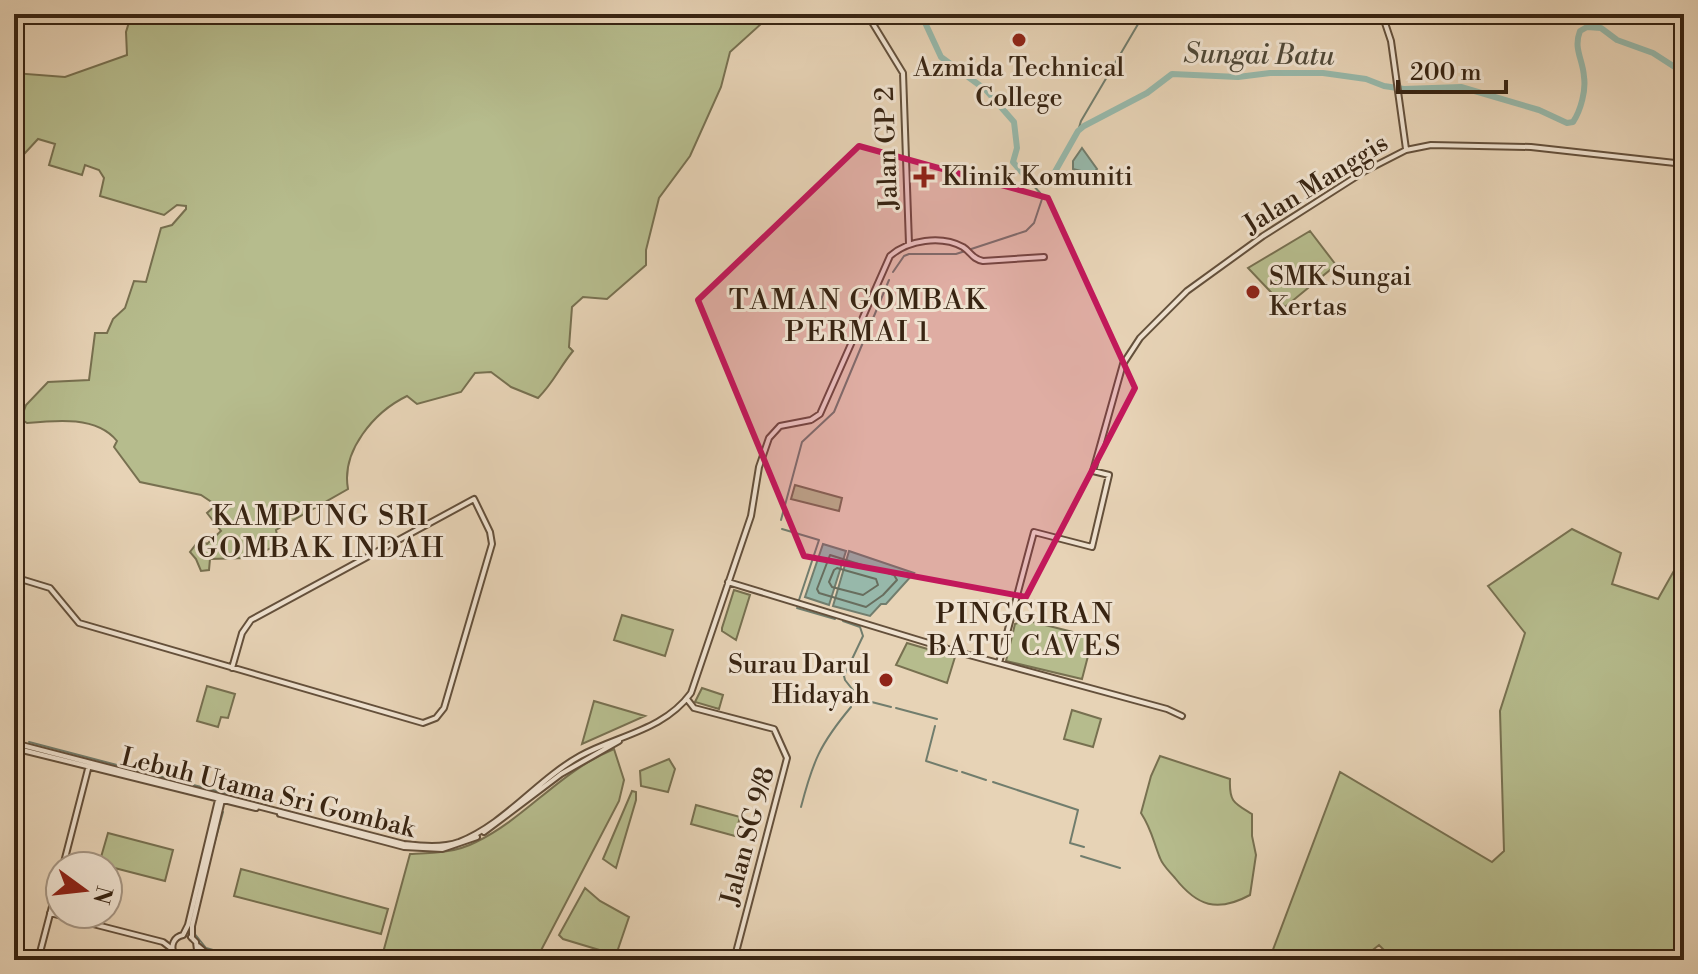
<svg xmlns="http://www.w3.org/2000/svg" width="1698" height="974" viewBox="0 0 1698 974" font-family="'Libre Bodoni',serif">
<rect width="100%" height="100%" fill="#e7d3b6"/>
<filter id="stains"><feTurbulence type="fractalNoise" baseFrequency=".0025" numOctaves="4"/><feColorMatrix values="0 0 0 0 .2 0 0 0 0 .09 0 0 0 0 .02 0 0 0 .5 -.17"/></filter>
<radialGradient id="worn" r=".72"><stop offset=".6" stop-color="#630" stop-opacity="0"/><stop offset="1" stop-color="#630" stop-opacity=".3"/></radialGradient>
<path fill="#b6bc8d" stroke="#777050" stroke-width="2" d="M151,14H714L720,19L723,14H753L761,24L730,52L721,87L690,156L659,198L646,250V265L607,299L583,297L572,307L569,347L573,351C559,368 554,382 538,398L511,387L491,372L475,373L461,392L417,404L407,396C374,412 341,451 348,489L276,530L279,545L247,558L210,559L209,570L201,571L196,559L190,552L200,539L207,544L221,531L207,513L216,505L201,495L140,482L114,447L117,441C97,416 57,420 27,423L21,419L26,405L48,382L89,380L95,333H107L113,319L125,308L134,281L146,282L161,228L172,225L186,209V206L177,205L164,215L100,196L104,178L99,170L85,165L82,175L49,165L55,144L38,139L14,165V73L65,77L127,55L126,32L130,19L152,20Z
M1310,231L1336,265L1285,307L1248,268Z
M795,485L842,498L839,511L791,499Z
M1572,529L1621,553L1612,584L1658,599L1684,553V960H1394L1379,945L1360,960H1289L1271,955L1340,772L1492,862L1504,851L1500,711L1525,633L1488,586Z
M734,590L750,595L736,640L722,631V628Z
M622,615L673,630L665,656L614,640Z
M1025,620L1093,637L1082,679L1006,661L1015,624Z
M907,643L955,657L947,683L896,665Z
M207,686L235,694L228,718L221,717L218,727L197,721Z
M702,688L723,695L719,709L695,702Z
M594,701L645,716L582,744Z
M1072,710L1101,719L1093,747L1064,739Z
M614,749L624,780L619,801L536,960H381L410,854C432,853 455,853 476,842C526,818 560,771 614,749Z
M1160,756L1230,779C1229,802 1234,803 1252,814V836L1256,855L1250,895C1217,913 1197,906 1175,878C1170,872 1163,866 1160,858C1153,841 1152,830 1141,813L1151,776Z
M669,759L675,769L668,792L641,786L640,771Z
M632,791L636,792V800L616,868L603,859Z
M696,805L740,817L735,836L691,824Z
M108,833L173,850L165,881L99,864Z
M241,869L388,909L381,934L234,896Z
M585,888L600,901L629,917L616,955L563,939L559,935Z"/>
<path fill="#97b8aa" stroke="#717d6d" stroke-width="2" d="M1082,148L1097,169L1093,174L1073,169V161Z
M823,544L846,551L829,605L805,597Z
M849,551L914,573L886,604H881L870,616L833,606Z"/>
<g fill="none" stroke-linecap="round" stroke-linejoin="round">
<path stroke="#686e5e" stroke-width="2" d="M830,555L894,575L897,580L883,595L866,607L819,593L817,589Z
M837,568L876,579L878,585L863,595L832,587L829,582L834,570Z"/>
<path stroke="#717d6d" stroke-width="2" d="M1078,131L1081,121L1144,14
M893,272L904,256L909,254H956L1026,231L1034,223L1042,199V195L1031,183
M781,520L802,442L834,412L889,280
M782,529L819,540L799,600
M797,608L835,619
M843,621L860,627L863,636L844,676L845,680L860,699L891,707
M896,708L937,719
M935,726L926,761L957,771
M14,738L20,740
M29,742L228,794
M962,772L986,780
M993,782L1078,810L1070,843L1084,847
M801,807C813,761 820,744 851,707
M1081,856L1120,868
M207,870L223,812
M194,933L206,948L248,960"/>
<path stroke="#97b8aa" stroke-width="6" d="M921,14L941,57L986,90L1014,122L1017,148L1013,162L1031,183L1052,177L1078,131L1084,126L1147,93L1172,74L1238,77L1270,73H1323L1366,79L1384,86L1404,89L1461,87L1539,110L1567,123L1573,122C1581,110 1586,90 1584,77C1583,59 1573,49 1580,31L1587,27L1601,28L1617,40L1653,53L1684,73"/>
<g stroke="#64503b" stroke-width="8">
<path id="minor" d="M867,14L903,73L909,244
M1382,14L1391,41L1406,149
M14,577L50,588L79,623L423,723L436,718L444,708L492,544L490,532L474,499L251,620L242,633L232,668
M728,582L958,652L1167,709L1182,716
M999,663L1034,532L1092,547L1109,475L1093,471L1123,364L1140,338L1187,291L1263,236L1365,171L1406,150L1431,145L1531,147L1684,164
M687,699L694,708L774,729L787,758L734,960
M14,743L404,844C422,846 442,848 459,842C505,824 537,780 580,756C618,735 663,731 691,693L751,516L759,467L769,438L780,426L811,420L820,414L890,256C908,240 941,235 963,247C971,252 972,259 983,261L1044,257
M14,748L256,808
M280,814L404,847L442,849L477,837
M484,832L561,774L619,741
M63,866L88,769
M50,913L163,942L172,949
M183,935L188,925L218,800
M192,938V926L222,800
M198,946L205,952L232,960
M38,960L60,876
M182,960L174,954C170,945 174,937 183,935
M186,960L192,958L197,950L196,942L191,937"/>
</g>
<use href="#minor" stroke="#efe2d0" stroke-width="4"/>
</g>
<path fill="#c2185b" fill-opacity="0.2" stroke="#c2185b" stroke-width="6" stroke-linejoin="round" d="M859,146L1048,198L1135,388L1026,597L804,556L698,300Z"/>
<g fill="#8f2418" stroke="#efe2d0" stroke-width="3">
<circle cx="1019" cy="40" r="8"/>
<path d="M920 165h8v8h8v8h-8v8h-8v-8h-8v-8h8z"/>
<circle cx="1253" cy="292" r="8"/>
<circle cx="886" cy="680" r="8"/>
</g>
<g text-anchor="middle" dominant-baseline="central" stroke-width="6" stroke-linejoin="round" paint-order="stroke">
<g font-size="26" fill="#382412" stroke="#efe2d0" text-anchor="start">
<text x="1019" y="68" text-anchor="middle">Azmida Technical<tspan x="1019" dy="30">College</tspan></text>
<text x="942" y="177">Klinik Komuniti</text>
<text x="1269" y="277">SMK Sungai<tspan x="1269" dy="30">Kertas</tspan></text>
<text x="870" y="665" text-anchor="end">Surau Darul<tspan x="870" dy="30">Hidayah</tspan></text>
</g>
<g font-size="26" fill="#382412" stroke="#efe2d0">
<text transform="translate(887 148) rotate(-92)">Jalan GP 2</text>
<text transform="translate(1316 184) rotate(-32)">Jalan Manggis</text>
<text transform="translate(268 793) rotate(14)">Lebuh Utama Sri Gombak</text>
<text transform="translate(748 836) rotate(-75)">Jalan SG 9/8</text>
</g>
<g font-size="28" font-style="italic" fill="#504938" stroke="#efe2d0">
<text transform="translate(1259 55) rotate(1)">Sungai Batu</text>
</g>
<g font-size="28" letter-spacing="2" fill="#382412" stroke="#efe2d0">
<text x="858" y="300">TAMAN GOMBAK<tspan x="858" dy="32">PERMAI 1</tspan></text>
<text x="321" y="516">KAMPUNG SRI<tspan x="321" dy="32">GOMBAK INDAH</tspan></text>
<text x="1025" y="614">PINGGIRAN<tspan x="1025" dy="32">BATU CAVES</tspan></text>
</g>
</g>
<rect width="1698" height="974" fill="none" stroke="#e7d3b6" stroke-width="48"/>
<rect x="16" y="16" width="1666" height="942" fill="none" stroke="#382412" stroke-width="4"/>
<rect x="24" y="24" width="1650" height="926" fill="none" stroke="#382412" stroke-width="2"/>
<g transform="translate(84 890) rotate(105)"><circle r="38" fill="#efe2d0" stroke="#a69684" stroke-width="2"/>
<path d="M0-6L14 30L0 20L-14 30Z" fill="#8f2418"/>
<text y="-12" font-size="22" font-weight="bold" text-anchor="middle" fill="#382412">N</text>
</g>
<path d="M1398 80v12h108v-12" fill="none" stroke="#382412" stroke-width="4"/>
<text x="1410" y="80" font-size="24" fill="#382412" stroke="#efe2d0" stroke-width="6" paint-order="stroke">200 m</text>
<rect width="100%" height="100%" filter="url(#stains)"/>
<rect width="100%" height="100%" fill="url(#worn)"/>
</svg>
